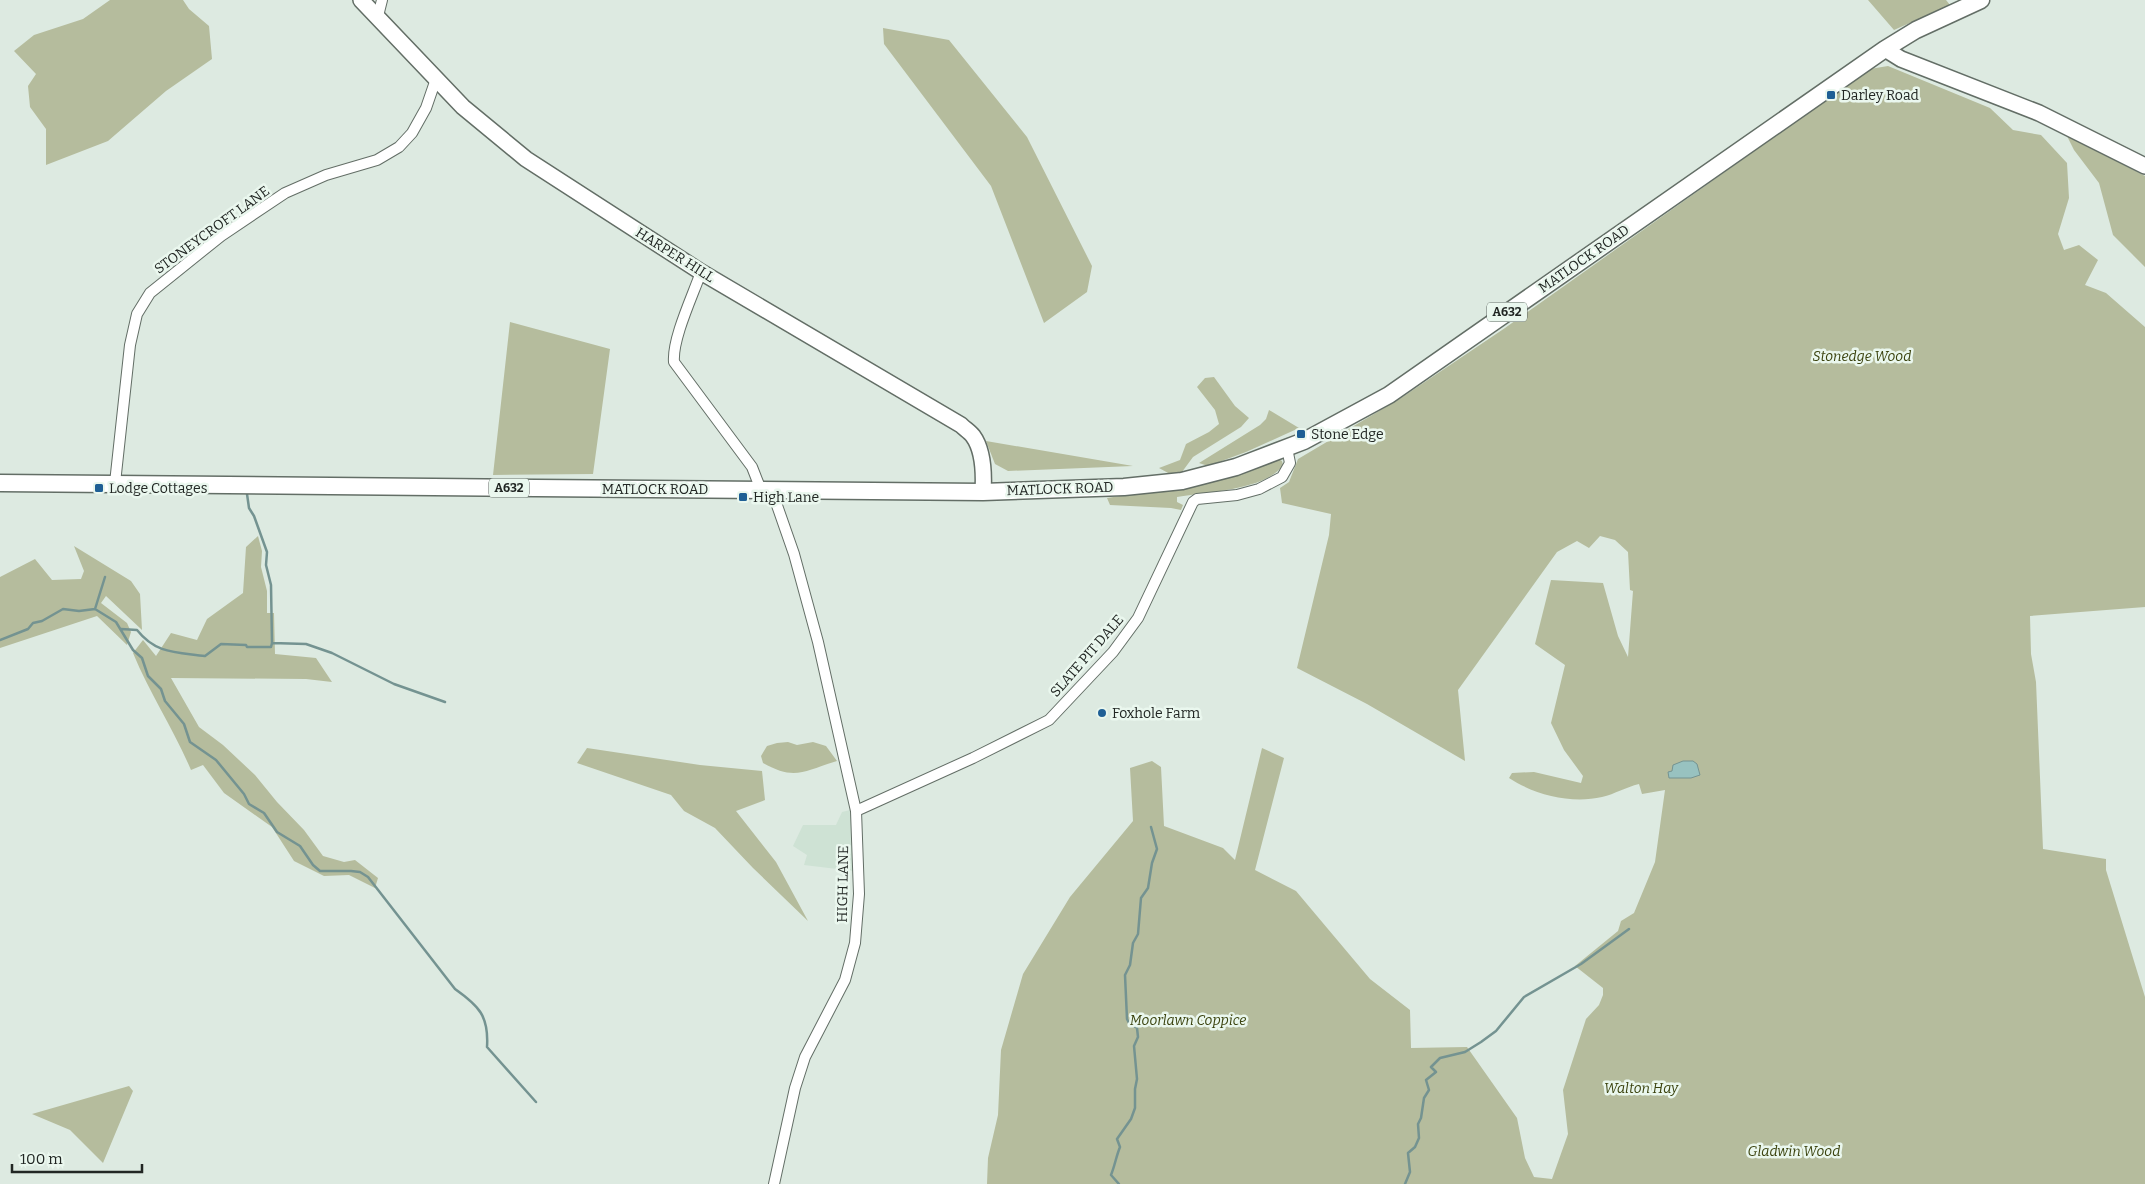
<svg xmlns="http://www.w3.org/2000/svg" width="2145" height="1184" viewBox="0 0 2145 1184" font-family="Bitter,serif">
<rect width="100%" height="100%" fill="#ddeae1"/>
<path fill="#cee2d4" d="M850,810L853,828L854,871L804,865L807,855L793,846L803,825H836L842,812Z"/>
<path fill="#b5bc9d" d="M110,0H183L189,9L209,26L212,59L166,91L108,141L46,165V129L30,107L28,86L36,74L14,51L34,35L83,19Z
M1868,0H1946L1950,5L1894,30Z
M883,28L949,40L1027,137L1092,266L1087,292L1044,323L991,186L884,44Z
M1888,66L1990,108L2013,130L2041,135L2067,163L2069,198L2058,234L2064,250L2079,245L2098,260L2085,285L2106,293L2145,327V607L2030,616L2031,654L2036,682L2043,849L2106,859V870L2145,997V1184H987L988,1158L998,1115L1001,1050L1023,974L1070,897L1133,821L1130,768L1152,761L1161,767L1164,826L1223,848L1235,860L1262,748L1284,758L1255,870L1296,891L1370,979L1410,1010L1411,1048L1467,1047L1517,1118L1525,1158L1534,1177L1552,1179L1568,1134L1563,1090L1586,1019L1599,1005L1603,995V988L1575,966L1618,931L1621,921L1634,913L1655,862L1665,790L1642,794L1639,784C1626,787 1615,794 1602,797C1571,804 1535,795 1509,778L1512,773L1534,772L1581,783L1583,776L1564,750L1551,723L1565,665L1535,644L1551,580L1603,583L1618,636L1628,657L1633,591L1630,590L1628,552L1615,540L1600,536L1589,548L1577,541L1557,552L1458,690L1465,761L1367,704L1297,668L1329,535L1331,514L1282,503L1280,488L1289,482L1298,459L1401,398L1505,328L1870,69Z
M2066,134L2145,176V267L2113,235L2099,183L2074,150Z
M510,322L610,349L593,474L493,475Z
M1214,377L1235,406L1249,418L1241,427L1193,457L1182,472L1170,474L1159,468L1180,460L1186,444L1209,432L1219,424L1215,410L1197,387L1205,378Z
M1269,410L1299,428L1246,452L1208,466L1199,463L1260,425L1266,419Z
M986,441L1133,466L1008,471L995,464Z
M1278,459L1282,461L1283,465C1266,490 1206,492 1177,497V502L1183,505L1181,510L1171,508L1110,505L1107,498L1170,488Z
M258,536L262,551L261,567L267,591V613H274L275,654L316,658L332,682L306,679L171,678L199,727L223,745L255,775L277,802L304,830L323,856L344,862L355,860L378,878L375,888L349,875L324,876L294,861L272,827L224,793L203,765L191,770C174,730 150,694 133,653L143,640L156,656L171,633L197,640L207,619L243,593L246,547Z
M74,546L131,581L140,594L142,630L106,596L101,603L127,623L131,632L127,645L97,616L0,648V577L35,559L52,580L81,579L84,571Z
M777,743L788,742L797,745L813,742L826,746L837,761C804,771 795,781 763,763L761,756L767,746Z
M587,748L700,765L762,771L765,800L736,811L776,862L808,921L753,868L715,828L684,811L671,795L577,763Z
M129,1086L133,1091L103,1163L70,1130L32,1114Z"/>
<path fill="#98c2c0" stroke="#749391" d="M1683,761H1693L1697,764L1700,775L1691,778H1669L1668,772L1672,771L1673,765Z"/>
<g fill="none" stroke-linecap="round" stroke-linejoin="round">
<path stroke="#749391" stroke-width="2.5" d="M247,494L249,508L254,516L267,552L266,565L271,585L272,643
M95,609L105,577
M121,629L137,630C156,654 176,652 205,656L221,644L246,645L247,647H271L272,643L306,644L332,653L394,684L445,702
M0,640L28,629L33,623L42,621L63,609L79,611L95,609L116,622L133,650L142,658L148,676L161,689L165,701L184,724L190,742L216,760L244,794L249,804L264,813L277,832L300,846L313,865L320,871H351L360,872L368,877L455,989C479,1006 489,1016 487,1047L536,1102
M1119,1184L1111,1175C1115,1165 1116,1157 1120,1147L1117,1139L1131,1119L1135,1108V1089L1137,1079L1134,1046L1138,1037L1137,1028L1129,1023L1127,1019L1125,975L1130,965L1133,943L1138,934L1141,898L1148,888L1152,863L1157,849L1151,827
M1405,1184L1410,1172L1408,1153L1415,1147L1419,1138L1418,1124L1421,1118L1424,1098L1429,1090L1426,1080L1436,1072L1431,1067L1440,1058L1465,1052L1481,1042L1496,1031L1524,997L1581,964L1629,929"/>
<g stroke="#636e66" stroke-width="12">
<path id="street" d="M378,16L382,0
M701,272C693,295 672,339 674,362L752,467L761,490
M115,483L130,345L137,314L150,293L221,236L285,193L326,175L377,160L399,147L412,133L426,108L436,79
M772,491L794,554L818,642L856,811L859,894L855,943L845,980L805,1057L795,1088L774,1184
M856,811L973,758L1049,720L1113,652L1138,618L1193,502L1197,499L1237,495L1259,489L1282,477L1290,463L1287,448"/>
</g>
<g stroke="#636e66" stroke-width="18">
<path id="secondary" d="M361,0L463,107L526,159L701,272L961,425C965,429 970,432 973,436C984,451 984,475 983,492
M1885,49L1901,59L2039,113L2145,166"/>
</g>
<g stroke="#636e66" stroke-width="19">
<path id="primary" d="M0,483L983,492L1124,487L1182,481L1236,467L1304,441L1389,395L1885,49L1916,30L1981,0"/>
</g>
<use href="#street" stroke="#fff" stroke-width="10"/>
<use href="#secondary" stroke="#fff" stroke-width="15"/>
<use href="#primary" stroke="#fff" stroke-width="16"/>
</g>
<g fill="#1f5f95" stroke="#eaf7ee" stroke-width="2">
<rect x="1826" y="90" width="10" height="10" rx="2.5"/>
<rect x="1296" y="429" width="10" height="10" rx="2.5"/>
<rect x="94" y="483" width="10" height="10" rx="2.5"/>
<rect x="738" y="492" width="10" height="10" rx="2.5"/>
<circle cx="1102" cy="713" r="5"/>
</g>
<g text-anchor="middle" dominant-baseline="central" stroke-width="5" stroke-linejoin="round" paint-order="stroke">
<g fill="#eaf7ee" stroke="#5d6560" stroke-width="1">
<rect x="1487" y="302.5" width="40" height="19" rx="4"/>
<rect x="489" y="478.5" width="40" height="19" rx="4"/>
</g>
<g font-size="12" font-weight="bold" fill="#212623">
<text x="1507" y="312">A632</text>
<text x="509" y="488">A632</text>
</g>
<g font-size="14" fill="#212623" stroke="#eaf7ee" text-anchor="start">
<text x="1841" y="95">Darley Road</text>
<text x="1311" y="434">Stone Edge</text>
<text x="109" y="488">Lodge Cottages</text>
<text x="753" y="497">High Lane</text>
<text x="1112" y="713">Foxhole Farm</text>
</g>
<g font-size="14" fill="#212623" stroke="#eaf7ee">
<text transform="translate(212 230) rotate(-36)">STONEYCROFT LANE</text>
<text transform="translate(675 255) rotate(32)">HARPER HILL</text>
<text transform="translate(1584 259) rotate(-35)">MATLOCK ROAD</text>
<text x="655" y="489">MATLOCK ROAD</text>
<text transform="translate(1060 489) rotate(-2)">MATLOCK ROAD</text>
<text transform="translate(1087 656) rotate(-49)">SLATE PIT DALE</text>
<text transform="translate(843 884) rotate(-89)">HIGH LANE</text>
</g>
<g font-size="14" font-style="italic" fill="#3a420d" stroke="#eaf7ee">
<text x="1862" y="356">Stonedge Wood</text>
<text x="1188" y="1020">Moorlawn Coppice</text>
<text x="1641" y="1088">Walton Hay</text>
<text x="1794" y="1151">Gladwin Wood</text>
</g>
</g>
<path d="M12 1164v8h130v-8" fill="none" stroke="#212623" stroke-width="2.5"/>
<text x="20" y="1164" font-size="15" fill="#212623" stroke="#eaf7ee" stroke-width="4" paint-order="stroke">100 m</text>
</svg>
